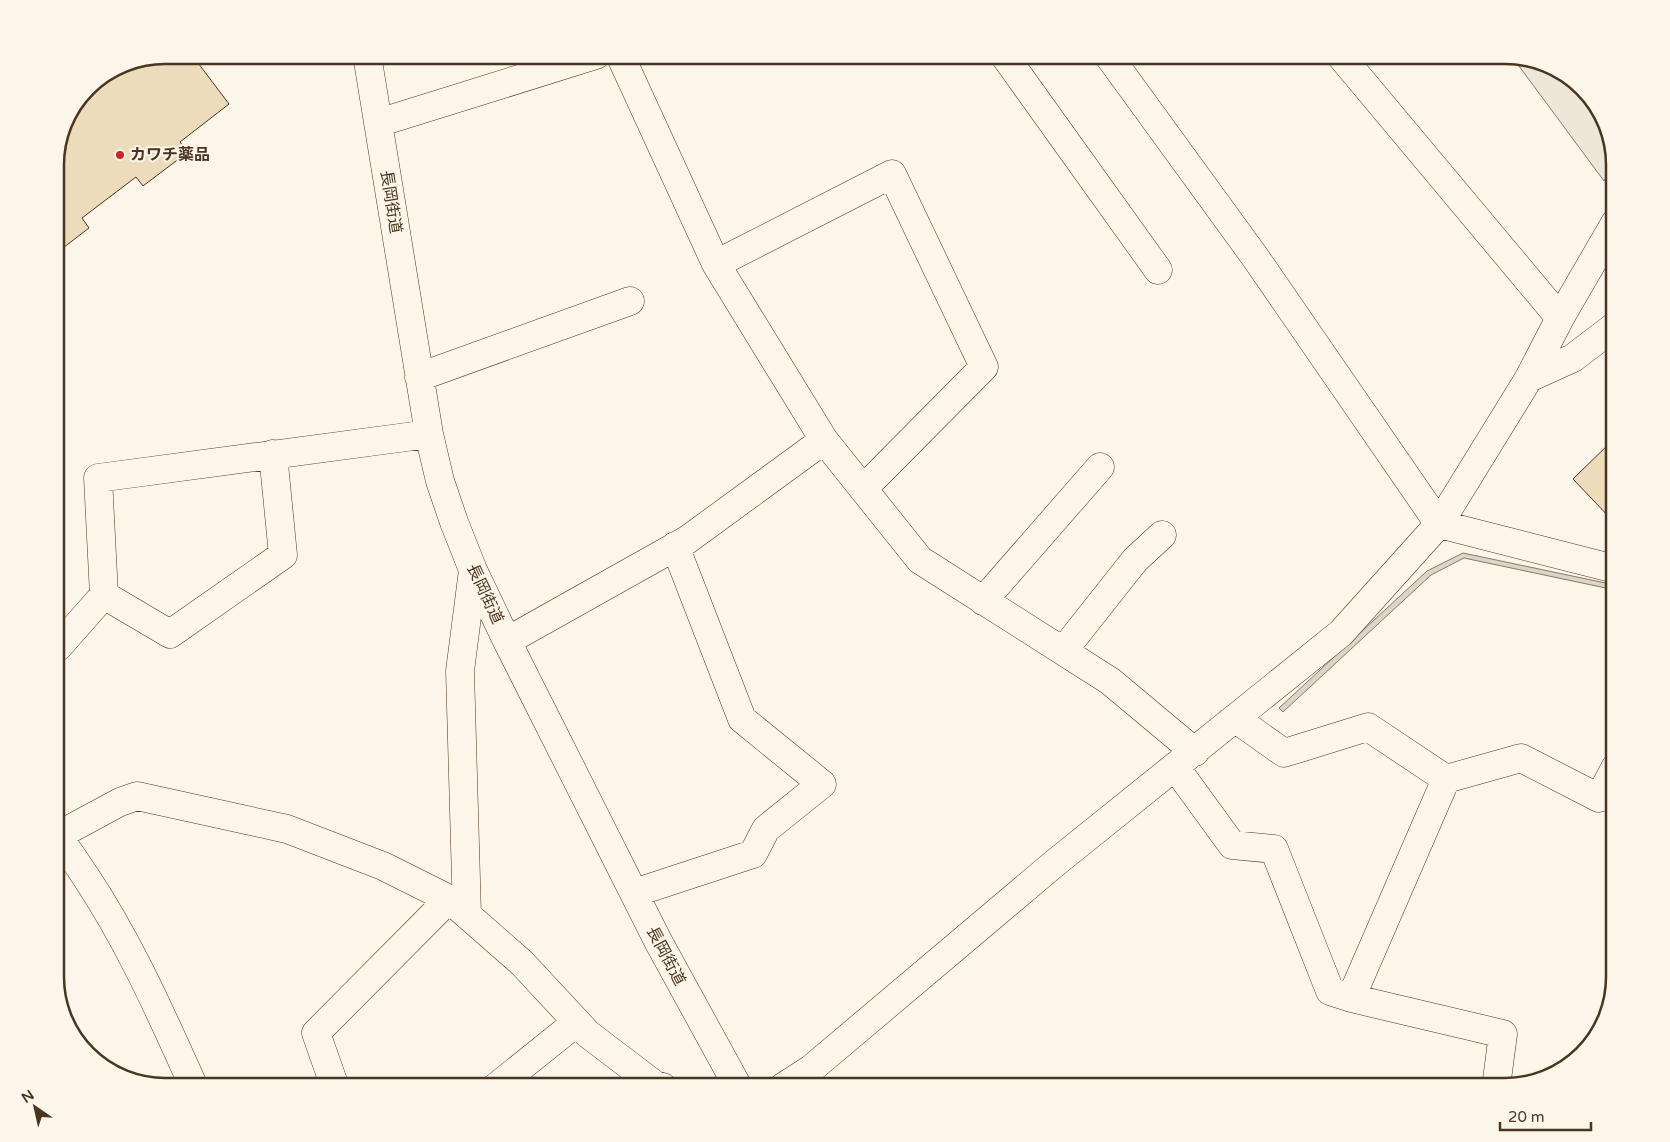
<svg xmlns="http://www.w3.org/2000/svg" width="1670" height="1142" viewBox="0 0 1670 1142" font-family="'Varela Round','Noto Sans JP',sans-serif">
<rect width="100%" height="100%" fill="#fbf6e9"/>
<path fill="#ede6d9" stroke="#887966" d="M1513,58L1566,74L1600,110L1615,164L1604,181Z"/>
<path fill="#dcd4c6" stroke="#887966" d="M1463,553L1615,585V590L1464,558L1431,575L1283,712L1279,708L1427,571Z"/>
<path fill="#ecdcbc" stroke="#4a3520" d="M165,55H192L229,104L180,142L188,152L143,186L136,177L82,218L89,228L55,254V158L64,123L87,87L123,63Z
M1615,438V519L1613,521L1573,479Z"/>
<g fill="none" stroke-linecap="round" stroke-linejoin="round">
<g stroke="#4a3520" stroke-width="29">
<path id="minor" d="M367,55L429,434L440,481L454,522L473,570L507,641L658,941L738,1087
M620,55L716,264L824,440L920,560L1110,681L1195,752
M1004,55L1158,270
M1108,55L1255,257L1439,524L1615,569
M1340,55L1560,318
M378,123L596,55
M716,264L892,174L984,367L863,489
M419,377L630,301
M1529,378L1573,358L1615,326
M104,595L170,634L283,555L273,454
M983,601L1100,467
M507,641L687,540L824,440
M55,645L58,647L104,595L98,478L429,434
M1063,651L1135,560L1162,535
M1236,719L1284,753L1368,727L1446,779L1521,758L1599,798L1615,768
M1176,768L1232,845L1274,849L1330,991L1351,998L1503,1034L1496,1087
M55,834C66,846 75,861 84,874C129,941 161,1014 194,1087
M57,836L120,802L137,796L287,829L383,866L449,899L522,963L588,1034L655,1085L663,1087
M634,893L753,854L766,829L822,784L742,719L675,546
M467,915L460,671L473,570
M1351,998L1446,779
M335,1087L316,1033L449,899
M496,1087L577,1022
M783,1087L811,1069L1055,863L1341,633L1439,524L1529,378L1560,318L1615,223"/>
</g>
<use href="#minor" stroke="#fbf6e9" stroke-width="28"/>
</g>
<circle fill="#c62828" stroke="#fbf6e9" stroke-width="2" cx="120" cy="155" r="5"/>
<g text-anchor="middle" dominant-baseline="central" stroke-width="4" stroke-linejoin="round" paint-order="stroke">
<g font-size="16" font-weight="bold" fill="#4a3520" stroke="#fbf6e9" text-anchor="start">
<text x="130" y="155">カワチ薬品</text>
</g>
<g font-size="16" fill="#4a3520" stroke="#fbf6e9">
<text transform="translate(391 202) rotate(81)">長岡街道</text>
<text transform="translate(485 594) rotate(65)">長岡街道</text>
<text transform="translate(666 956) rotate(62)">長岡街道</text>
</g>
</g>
<path d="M0 0H1670V1142H0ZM165 64H1505A101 101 0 0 1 1606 165V977A101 101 0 0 1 1505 1078H165A101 101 0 0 1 64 977V165A101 101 0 0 1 165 64Z" fill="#fbf6e9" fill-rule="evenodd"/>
<path fill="none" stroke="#4a3520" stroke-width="2.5" d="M165 64H1505A101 101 0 0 1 1606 165V977A101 101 0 0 1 1505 1078H165A101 101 0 0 1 64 977V165A101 101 0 0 1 165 64Z"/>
<g transform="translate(35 1107) rotate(326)" stroke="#fbf6e9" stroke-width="4" paint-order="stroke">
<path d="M0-4L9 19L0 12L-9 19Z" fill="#4a3520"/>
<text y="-8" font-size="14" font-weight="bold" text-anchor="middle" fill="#4a3520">N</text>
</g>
<path d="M1500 1122v8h91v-8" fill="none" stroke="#4a3520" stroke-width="2.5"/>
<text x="1508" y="1122" font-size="15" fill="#4a3520" stroke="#fbf6e9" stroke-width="4" paint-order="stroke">20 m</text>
</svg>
